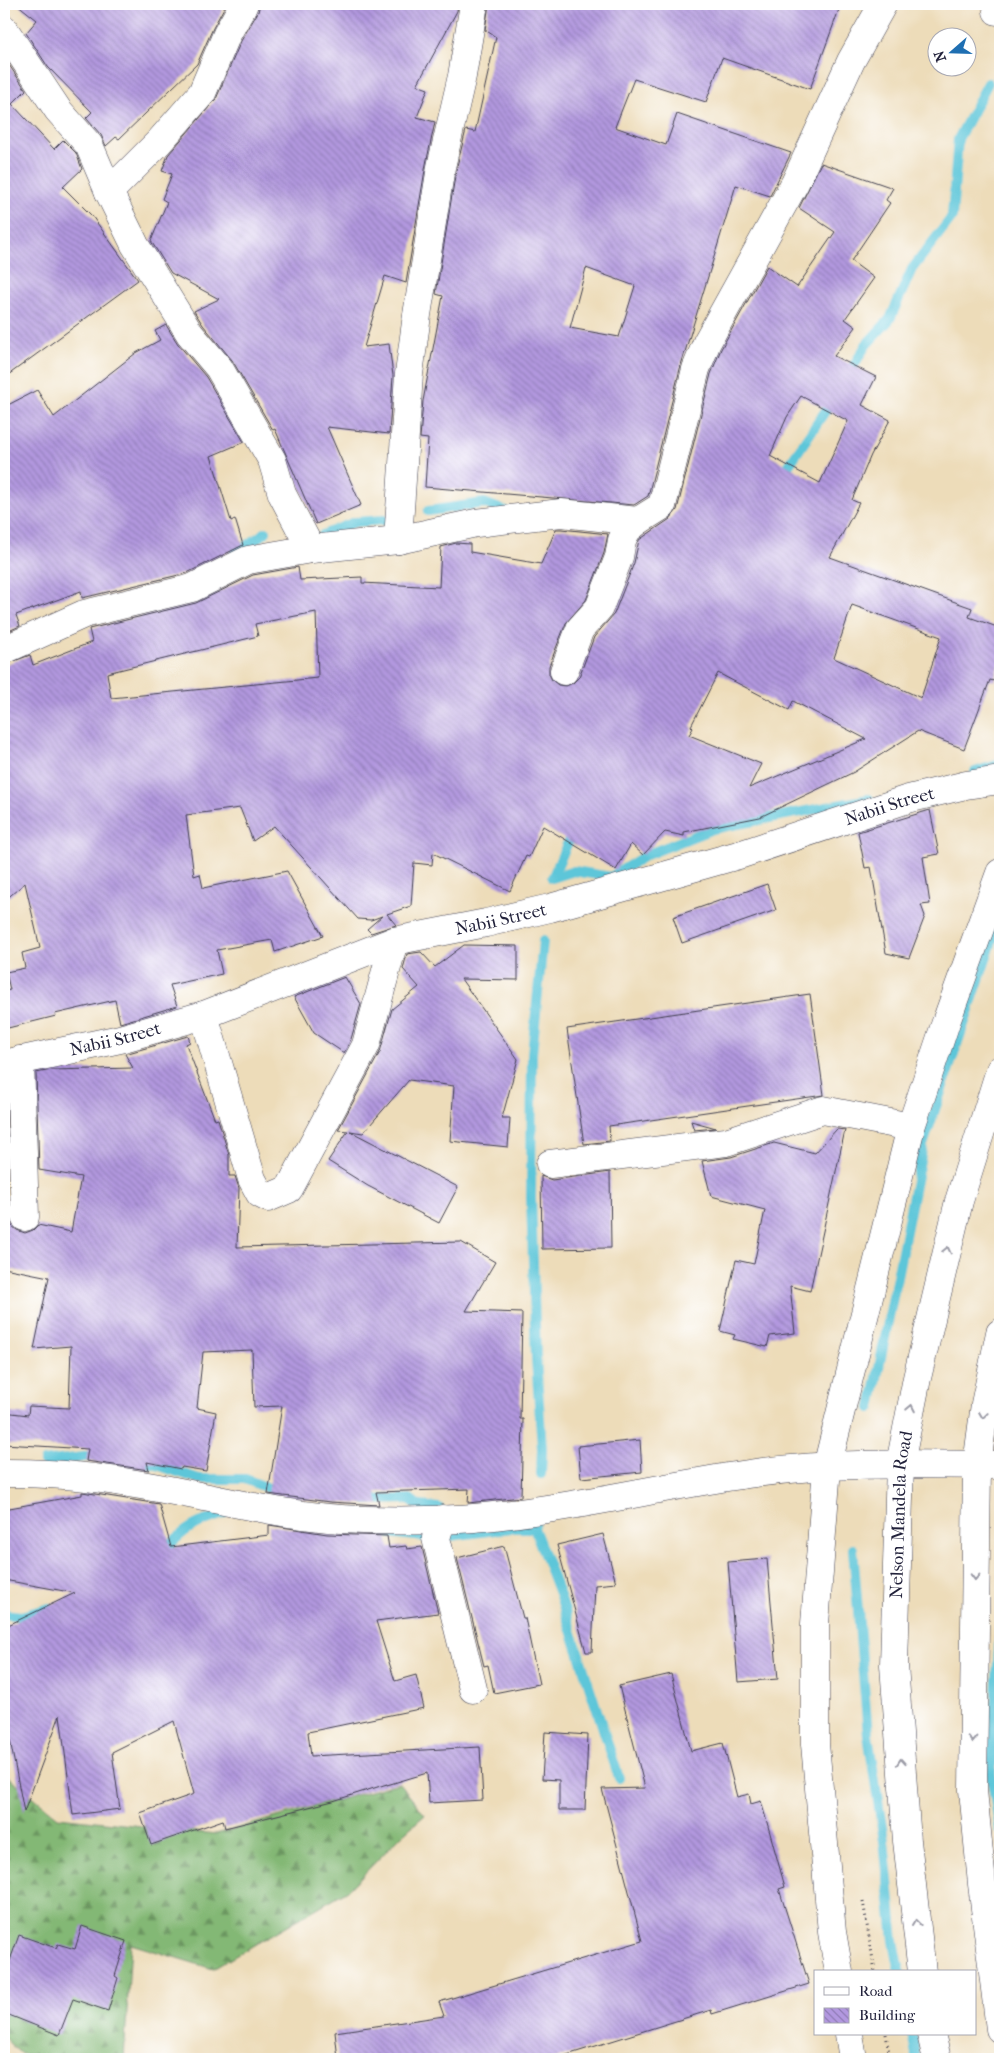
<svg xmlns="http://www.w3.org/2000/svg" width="1004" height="2063" viewBox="0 0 1004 2063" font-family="'IM FELL French Canon',serif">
<defs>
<pattern id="forest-firs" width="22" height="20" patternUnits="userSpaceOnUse" patternTransform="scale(1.25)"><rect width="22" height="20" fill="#83b874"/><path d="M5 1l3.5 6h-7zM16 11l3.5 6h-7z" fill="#6b9560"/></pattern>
<pattern id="building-back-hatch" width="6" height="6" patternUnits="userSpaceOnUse" patternTransform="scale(1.25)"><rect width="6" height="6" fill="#b298df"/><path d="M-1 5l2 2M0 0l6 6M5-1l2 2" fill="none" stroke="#907cb6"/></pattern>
</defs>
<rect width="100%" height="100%" fill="#fff"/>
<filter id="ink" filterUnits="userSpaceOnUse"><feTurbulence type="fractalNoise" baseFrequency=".02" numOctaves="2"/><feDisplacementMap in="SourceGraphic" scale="10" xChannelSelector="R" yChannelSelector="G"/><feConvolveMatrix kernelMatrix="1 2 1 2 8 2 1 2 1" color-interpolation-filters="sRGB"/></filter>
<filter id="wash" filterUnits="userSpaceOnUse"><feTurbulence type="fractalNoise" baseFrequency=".0096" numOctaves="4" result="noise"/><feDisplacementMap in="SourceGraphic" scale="20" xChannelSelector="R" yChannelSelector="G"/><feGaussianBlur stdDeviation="1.12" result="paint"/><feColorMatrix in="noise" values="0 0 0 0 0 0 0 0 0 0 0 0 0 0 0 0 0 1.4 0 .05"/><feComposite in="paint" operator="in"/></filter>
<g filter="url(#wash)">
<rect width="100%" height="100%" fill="#eddcb9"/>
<path fill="url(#forest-firs)" stroke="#526d58" d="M4,1773L58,1817L216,1834L399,1783L425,1815L402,1835L348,1890L213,1969L131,1944L124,2059H74L21,2054L4,2038Z"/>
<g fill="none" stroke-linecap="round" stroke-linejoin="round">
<path stroke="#5dc6d9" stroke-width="10" d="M847,377L866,345L890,319L912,269L952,217L958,139L988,83
M781,477L834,398
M428,511L484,503L507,512
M323,535L355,522L384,520
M235,554L266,532
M975,772L1000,764
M552,878L574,871L611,877L646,855L712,829L869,799
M552,878L573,831
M871,1408L923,1145L1000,918
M44,1462L92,1456L99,1457
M134,1462L157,1465L199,1479H245L268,1488L283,1490
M541,1474L542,1449L536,1358L531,1198L532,1054L543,941
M366,1500L410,1499L419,1506L439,1508
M535,1523L534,1528L560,1596L619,1778
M387,1533L436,1538L511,1528H534
M159,1549C169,1547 175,1539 183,1533C194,1524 209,1519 223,1514
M853,1549L868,1735L884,1841L894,1941L900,1972
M4,1614L21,1616L49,1608
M1000,1633L991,1774L1000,1830
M912,2034L917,2059"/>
</g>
<g id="blocks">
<path fill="url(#building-back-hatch)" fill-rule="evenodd" d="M17,4H226L213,28L197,64L119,139L116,137L106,146L101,135L86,118L92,112L48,67L26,33L37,20Z
M260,4H458L457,11L417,85L428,89L417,117L435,122L426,164L406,283L385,276L364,347L389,344L393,376L389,434L327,427L361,505L316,524L275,429L273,430L232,360L203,325L194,311L219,299L171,273L151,241L167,202L162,199L172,174L162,171L168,155L216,99L241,41L258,12Z
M489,4H841L810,89L722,58L706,102L634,79L615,127L666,145L677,114L791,153L770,196L736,185L681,365L648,496L634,505L425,487L428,439L420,438L423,401L443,296L436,294L456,170L466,130L475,132L496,37L485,30ZM586,268L635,286L619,337L570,328Z
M5,59L26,90L12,104L54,149L63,140L76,153L82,169L63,187L92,216L138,280L4,378Z
M821,163L893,188L886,200L890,203L851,261L874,278L845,319L856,327L834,356L876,377L862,405L890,420L871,455L852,500L859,503L830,557L972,608L969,617L1000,628V659L994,681L990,680L964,749L918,731L854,772L760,817L684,832V836L665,832L643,855L631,844L616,870L543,826L529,857L526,856L510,891L433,853L432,865L414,863L411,906L387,914L396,925L371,933L367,929L382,916L371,920L358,919L274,826L253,841L240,808L186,815L194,876L200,874L203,888L287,871L323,936L275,952L272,940L217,950L222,974L170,985L177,1006L120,1023L115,1000L55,1014L56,1016L4,1029V991L10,990L6,972L25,968L22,953L40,948L25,883L4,901V665L30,655L33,665L92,642L89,629L196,603L253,575L298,567L300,580L362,577V583L439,587L441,547L456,543L470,544V552L541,564L556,529H561L608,534L604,553L586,600L566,623L549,666V674L552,680L558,685L566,686L573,683L579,677L594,637L614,614L634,563L639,540L670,519L677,510L711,374L721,349L767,266L797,287L835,232L799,208ZM801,396L848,421L820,483L770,456L787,417ZM852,605L941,637L921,698L834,658ZM316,612L318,678L111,698L107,673L258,636L255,624ZM718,673L789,710L793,701L866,739L749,788L761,764L689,735L693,728L691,726Z
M166,325L178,344L206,377L244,442L211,456L231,521L235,519L243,545L187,573L82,598L81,591L16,615L20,626L4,633V407L37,390L54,417L136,353L160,340L155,331Z
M930,810L939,854L923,857L930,904L921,905L925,916L909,958L886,953L871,867L865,868L858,832Z
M767,884L776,910L682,943L673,917Z
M464,945L518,946V980L461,979L518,1059L502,1118H510L508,1147L450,1141L454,1086L409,1080L363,1133L350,1131L458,1187L439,1223L368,1186L328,1161L348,1131L338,1130L380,1052L392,1009L419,987L403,969L407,954L421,952L435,967Z
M345,977L361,1004L351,1039L344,1053L314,1033L294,997Z
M810,994L824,1095L609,1126L610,1141L584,1144L567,1029Z
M188,1036L190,1042L186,1044L215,1120L218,1119L229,1155V1176H235L239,1188L237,1247L461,1242L495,1262L466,1311L522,1313L520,1419H523L521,1497L468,1503L469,1489L376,1492L379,1505L330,1502L268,1494L282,1406L254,1407L252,1350L203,1352L197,1408L216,1412L206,1471L182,1467L181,1469L147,1462L149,1470L86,1461L88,1449L4,1444V1412L28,1415L29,1406L69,1408L71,1346L34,1349L49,1277L4,1268V1219L10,1220L12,1226L17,1230L25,1233L33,1230L38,1225L71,1232L81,1177L39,1170L36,1073L52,1070L133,1068L125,1054Z
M4,1079H5L8,1164H4Z
M691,1121L716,1128L694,1130Z
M837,1129L845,1130L810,1291L790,1286L795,1333L770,1336L767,1347L733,1339L735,1335L720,1331L736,1260L754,1264L765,1210L711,1196L702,1161L731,1157L774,1143L815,1153Z
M610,1172L611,1248L542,1249L541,1176L552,1180Z
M640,1440L642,1472L581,1478L578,1446Z
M82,1492L159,1504L171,1547L269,1535V1525L327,1534L387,1536L389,1548L406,1546L407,1549L422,1547L438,1613L376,1621L395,1681L416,1675L424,1708L308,1732L311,1756L480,1747L483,1800L429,1803L427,1773L387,1785V1784L333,1801L225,1828L223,1820L151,1845L140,1813L194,1794L174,1721L112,1752L120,1809L73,1815L60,1715L24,1812L9,1735L4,1726V1627L75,1593L4,1580V1509L82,1495Z
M603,1534L616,1583L595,1585L592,1652H586L557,1545Z
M504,1546L523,1618H525L539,1684L494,1693L488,1665L484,1666L457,1558Z
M767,1559L778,1679L738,1682L728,1562Z
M671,1674L691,1751L723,1743L737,1797L749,1794L751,1804L761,1801L785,1887L779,1889L809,1984L712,2014L711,2010L554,2059H338L335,2032L444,2016L439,2002L642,1941L602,1789L645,1788L619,1686Z
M545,1732L588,1735L585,1810H559V1780L542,1779Z
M82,1926L126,1941L115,1976L118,1978L108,2011L73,1999L59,2035L4,2013V1977L19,1935L56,1948L58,1944L75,1949Z"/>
</g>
</g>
<g filter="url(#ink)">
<use href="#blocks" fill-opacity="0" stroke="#403e4e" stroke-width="1"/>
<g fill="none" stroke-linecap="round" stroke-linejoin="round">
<g stroke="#403e4e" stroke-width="29">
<g id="minor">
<path d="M997,11L1000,6"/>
<path d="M4,29L58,110L89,145L109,192L135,245L190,334L219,368L272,460L282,494L311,549"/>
<path d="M109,192L159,142L202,93L227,34L244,4"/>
<path d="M398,540L409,374L417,315L441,167L462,76L474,4"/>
<path d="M4,650L84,614L192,588L248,560L311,549L398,540L476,523L561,513L638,521"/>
<path d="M564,671L580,629L599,608L619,557L622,540L627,530L638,521L662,506L696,369L707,342L795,183L851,61L883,4"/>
<path d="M204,1015L252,1179L260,1194L268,1198L289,1189L366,1045L394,941"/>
<path d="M20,1060L25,1217"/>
<path id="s1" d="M4,1064L120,1039L204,1015L394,941L486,923L550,908L742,854L908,799L966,785L1000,780"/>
<path d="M550,1164L726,1142L823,1110L911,1127"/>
<path d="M4,1473C34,1473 64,1474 94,1478C185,1488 272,1518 363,1520C406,1521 451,1521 494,1516C580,1507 663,1486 748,1474C831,1462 917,1464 1000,1465"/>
<path d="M442,1519L436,1538L473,1689"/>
<path d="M839,1972L832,1932L815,1744V1624L827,1467L911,1127L946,1022L1000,873"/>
<path d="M849,2034L853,2059"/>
</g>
</g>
<g stroke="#403e4e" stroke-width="29">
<g id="major">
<path d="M1000,1333L985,1404L977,1465L973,1790L982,1884L1000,2029"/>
<path id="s2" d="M922,1972L907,1841L894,1665L900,1464L917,1378L959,1201L1000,1070"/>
<path d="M931,2034L937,2059"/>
</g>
</g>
<path stroke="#403e4e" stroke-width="3" stroke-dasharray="1 4" stroke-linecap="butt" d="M863,1901L875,1972
M886,2034L890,2059"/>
<use href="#minor" stroke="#fff" stroke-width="28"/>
<use href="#major" stroke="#fff" stroke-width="28"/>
</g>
<defs><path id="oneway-chevron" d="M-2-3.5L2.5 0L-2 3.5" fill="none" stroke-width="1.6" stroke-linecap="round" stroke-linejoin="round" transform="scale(1.25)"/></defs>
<g stroke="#9c9ca7">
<use href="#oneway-chevron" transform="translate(947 1250) rotate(-77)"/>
<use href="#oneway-chevron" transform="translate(911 1408) rotate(-79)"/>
<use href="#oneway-chevron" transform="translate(983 1415) rotate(98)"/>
<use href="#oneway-chevron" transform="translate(975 1577) rotate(91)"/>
<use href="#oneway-chevron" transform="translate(973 1739) rotate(91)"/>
<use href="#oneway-chevron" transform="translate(901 1762) rotate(-94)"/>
<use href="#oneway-chevron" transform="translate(916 1923) rotate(-97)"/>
</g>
</g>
<g text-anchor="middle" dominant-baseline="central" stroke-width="4" stroke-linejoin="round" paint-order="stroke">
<g font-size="18" fill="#22223b" stroke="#fff">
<text stroke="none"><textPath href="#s1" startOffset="924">Nabii Street</textPath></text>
<text stroke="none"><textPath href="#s1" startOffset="519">Nabii Street</textPath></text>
<text stroke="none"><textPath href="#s1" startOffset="114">Nabii Street</textPath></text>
<text stroke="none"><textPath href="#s2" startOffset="459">Nelson Mandela Road</textPath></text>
</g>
</g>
<rect width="1004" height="2063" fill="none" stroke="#fff" stroke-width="20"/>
<rect x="814" y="1970" width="162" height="65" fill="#ffffff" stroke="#a7a7b1"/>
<rect x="824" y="1987" width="25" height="8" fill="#ffffff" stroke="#a7a7b1"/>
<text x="859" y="1996" font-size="15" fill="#22223b">Road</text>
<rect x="824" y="2008" width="25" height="15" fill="url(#building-back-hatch)" stroke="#a7a7b1"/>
<text x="859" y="2020" font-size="15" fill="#22223b">Building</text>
<g transform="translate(952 52) rotate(250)"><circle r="24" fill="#ffffff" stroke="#a7a7b1"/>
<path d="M0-4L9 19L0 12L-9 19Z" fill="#1f6fb2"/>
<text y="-8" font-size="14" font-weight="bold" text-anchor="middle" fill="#22223b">N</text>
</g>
</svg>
